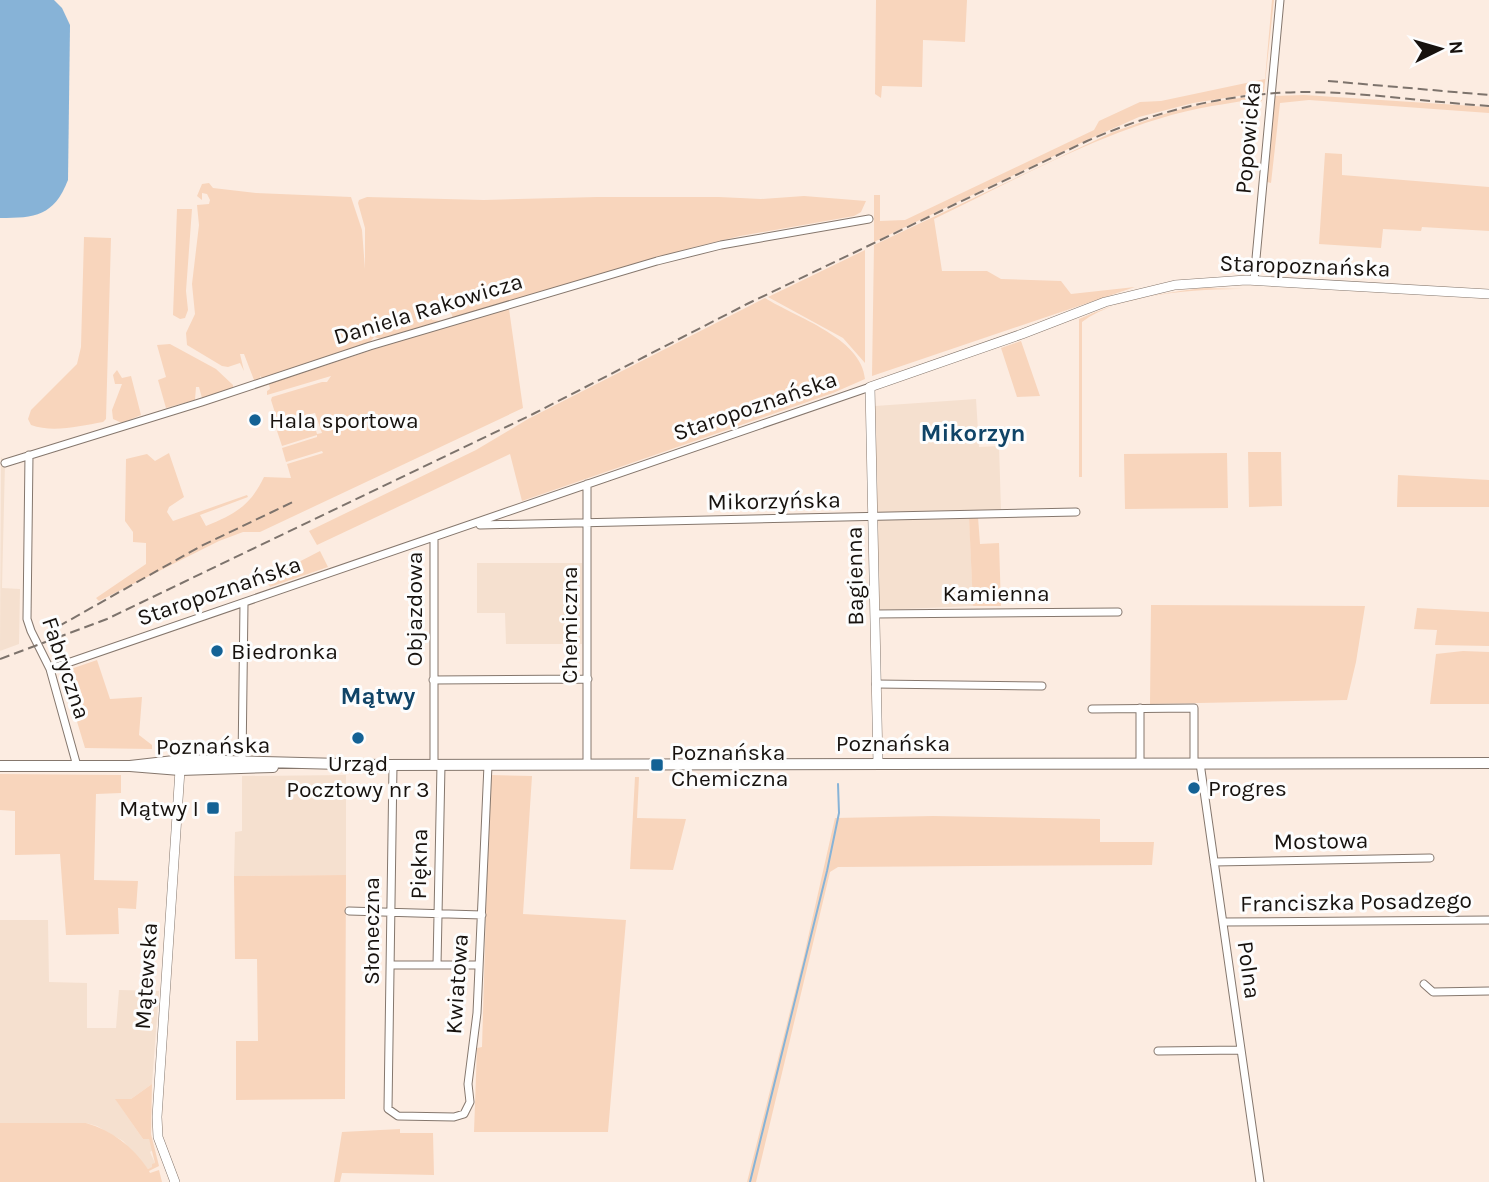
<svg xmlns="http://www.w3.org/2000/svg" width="1489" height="1182" viewBox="0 0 1489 1182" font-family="Karla,sans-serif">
<rect width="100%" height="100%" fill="#fcece1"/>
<path fill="#f5e0cf" d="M976,399L979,447L999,446L1001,510L969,511L973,606L879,610L875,406Z
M1,457L5,463L2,588L20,589L19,644L0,651Z
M477,563H582V644H506L505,613H477Z
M346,775V875L234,876L235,832L242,831V776Z
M0,920H48L49,982L87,983V1028H116L119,990L159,991L152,1084L131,1099L116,1100L143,1139H149L153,1150L150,1152L155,1163L153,1167L148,1169L123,1141L97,1126L86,1123H0Z"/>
<path fill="#f8d5bc" d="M876,0H967L965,42L923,40L922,87L882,86L881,98L875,94Z
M1272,0H1274L1264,92L1193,103L1139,117L1087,140L874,242V195H880V221L905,220L1094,130L1099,121L1140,102L1161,101L1265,79Z
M1263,95L1262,101C1251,99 1237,102 1225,104C1126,117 1024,176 934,219L942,271H987L1001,279L1061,281L1071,294L1135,287L872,376L874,245L1113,132L1173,111L1218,101Z
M1304,95L1489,107V113L1309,100L1280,103L1271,183L1267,182L1274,96Z
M1325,153L1342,154V175L1489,187V231L1422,227L1421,231L1383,229L1381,248L1319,244Z
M209,183L213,188L256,193L351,197L362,230L365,269V228L358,203L359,200L367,197L484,200L597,197H719L761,199L804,196L866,201L861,212L854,216L740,236L691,248L453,318L450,310L431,315L432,320L442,321L381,339L374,337L370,342L262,378L260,376V379L254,380L244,354H240L244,371L240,363L228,367L222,366L187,345L186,333L195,314L192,284L199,225L197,205L209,204L210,200L207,194L202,193V200L197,196L202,184Z
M177,209H192L186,291L188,310L185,318L180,319L173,315Z
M84,237L111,238L106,419L103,422C80,426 53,433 31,425L28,419L31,410L77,364L81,347Z
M865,250V363L843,338L768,297Z
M1203,288L1245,289C1198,289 1120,293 1082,322V477H1079V319C1118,301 1160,293 1203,288Z
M765,298C795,317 862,338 865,379L833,393L522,501L510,454L317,545L309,531L476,450L528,419Z
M509,309L523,408L260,532H243L219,541L99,601L96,598L146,564V543L133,542V532L125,521L126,459L147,454L155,461L169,453L184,497L169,507L167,512L173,521L247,495L248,497L200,515L206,526C235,514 250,506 264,477L291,478L287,464L323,453L322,451L286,462L282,448L317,437V435L282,446L277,431L313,420L317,434L322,433L315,413L281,421L277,419L271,400L272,397L322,382H327L331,376L267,395V391L270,389L269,384L387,345Z
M1021,341L1040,396L1017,397L1001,348Z
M170,344L216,369L233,385V388L202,398L199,387H196L195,400L166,408L158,380L166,377L157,345Z
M117,370L122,378L131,376L141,415L122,423L113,419L112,410L122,384H115L113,375Z
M1281,452L1282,506L1249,507L1248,452Z
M1227,453L1228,508L1125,509L1124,454Z
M1398,475L1489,480V507H1397Z
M969,517H978L980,544L999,543L1001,606H973Z
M320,551L328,567L270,587L266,579Z
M1151,605L1365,606L1356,662L1347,700L1150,704Z
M1417,608L1489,612V646L1435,645L1437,630L1414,629Z
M1463,651L1489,652V704H1430L1436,654Z
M97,660L110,699L142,697L139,735L152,745V749L85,748L62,672Z
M0,774L121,775V793L96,794L94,880L138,881L136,909L118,908L119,934L66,935L60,854L15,855V811L0,810Z
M490,775L532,776L523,914L626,920L608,1132H474L477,1048L482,1047Z
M635,777H639L637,818L686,819L673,870L630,869Z
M933,816L1100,819V842H1154L1152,865L838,867L830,872L756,1182H747L803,960L835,818Z
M346,875L345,1099L236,1100V1041H258L257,959H235L234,876Z
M152,1084L151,1134L159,1166L149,1171L150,1173L159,1170L162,1182H0V1123H86C113,1131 132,1146 148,1169L152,1167V1164L155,1163L149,1139H143L115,1099H131Z
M400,1129V1133H433L434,1175L342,1173L340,1182H334L342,1132Z"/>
<path fill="#87b3d7" d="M0,0H54L62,8L70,25L68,180C54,216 35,218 0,218Z"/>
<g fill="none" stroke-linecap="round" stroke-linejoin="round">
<path stroke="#87b3d7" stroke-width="2" d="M750,1182L827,871L839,813L838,784"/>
<g stroke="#85776d" stroke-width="9">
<path id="minor" d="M1254,280L1280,0
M29,455L27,619L31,631L50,669L77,766
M5,463L202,402L370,346L657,261L721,245L869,219
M587,484V765
M480,525L1076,512
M875,614L1118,612
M50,669L870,387
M433,680L588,679
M876,684L1042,686
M1140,708V764
M1092,709L1194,708V763
M242,763L244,603
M1200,763L1260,1182
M393,765L388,1109L398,1116L454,1117L464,1114L470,1102L468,1084L477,1013L488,765
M434,765V539
M1214,862L1430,858
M349,911L482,915
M1223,922L1489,920
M391,965H479
M437,965L441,765
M1424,984L1433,992L1489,991
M1158,1051L1241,1050"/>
</g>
<g stroke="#85776d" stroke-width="10">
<path id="tertiary" d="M878,764L870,387L1022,334L1105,302L1175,285L1246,280L1489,294
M175,1182L158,1137L157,1117L180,770"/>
</g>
<g stroke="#85776d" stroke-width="12">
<path id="secondary" d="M0,766H130L180,770L273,767
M130,766L183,760L379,765L1489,763"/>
</g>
<use href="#minor" stroke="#fff" stroke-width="7"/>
<use href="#tertiary" stroke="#fff" stroke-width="9"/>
<use href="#secondary" stroke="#fff" stroke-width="10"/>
<path stroke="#7d736c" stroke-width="2" stroke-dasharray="10 5" stroke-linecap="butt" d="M1328,81L1489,95
M45,634L201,546L295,501
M0,659L107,619L533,414L749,303L1087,141C1156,111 1227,93 1303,92C1365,92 1427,102 1489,106"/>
</g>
<g fill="#146295" stroke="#fdfdfd" stroke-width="2.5">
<circle cx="255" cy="420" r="7"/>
<circle cx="217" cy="651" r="7"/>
<circle cx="358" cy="738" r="7"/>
<rect x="650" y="758" width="14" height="14" rx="3.5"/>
<circle cx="1194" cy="788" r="7"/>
<rect x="206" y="801" width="14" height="14" rx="3.5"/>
</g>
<g text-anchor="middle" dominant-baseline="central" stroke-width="6" stroke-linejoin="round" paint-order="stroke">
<g font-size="23" fill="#17120e" stroke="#fdfdfd">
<text transform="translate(1248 138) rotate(-85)">Popowicka</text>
<text transform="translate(1305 266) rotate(2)">Staropoznańska</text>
<text transform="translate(428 309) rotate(-17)">Daniela Rakowicza</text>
<text transform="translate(755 406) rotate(-19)">Staropoznańska</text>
<text transform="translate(774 501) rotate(-1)">Mikorzyńska</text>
<text transform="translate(855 576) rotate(-91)">Bagienna</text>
<text transform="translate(219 591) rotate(-19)">Staropoznańska</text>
<text x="996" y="593">Kamienna</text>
<text transform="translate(414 609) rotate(-90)">Objazdowa</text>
<text transform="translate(569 625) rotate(-90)">Chemiczna</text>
<text transform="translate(66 668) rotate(71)">Fabryczna</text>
<text x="893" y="743">Poznańska</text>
<text transform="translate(213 746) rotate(-1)">Poznańska</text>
<text transform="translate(1321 841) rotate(-1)">Mostowa</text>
<text transform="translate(419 864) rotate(-89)">Piękna</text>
<text transform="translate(1356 902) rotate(-1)">Franciszka Posadzego</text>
<text transform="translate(371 931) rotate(-90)">Słoneczna</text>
<text transform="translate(1249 970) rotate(82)">Polna</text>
<text transform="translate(146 976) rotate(-86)">Mątewska</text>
<text transform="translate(457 984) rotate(-86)">Kwiatowa</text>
</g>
<g font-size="23" fill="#17120e" stroke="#fdfdfd" text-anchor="start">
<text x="269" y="420">Hala sportowa</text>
<text x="231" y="651">Biedronka</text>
<text x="671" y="752">Poznańska<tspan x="671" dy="26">Chemiczna</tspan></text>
<text x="358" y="763" text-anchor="middle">Urząd<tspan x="358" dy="26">Pocztowy nr 3</tspan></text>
<text x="1208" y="788">Progres</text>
<text x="199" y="808" text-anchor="end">Mątwy I</text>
</g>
<g font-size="24" font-weight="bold" fill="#104467" stroke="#fdfdfd">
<text x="973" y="433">Mikorzyn</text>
<text x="378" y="696">Mątwy</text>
</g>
</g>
<g transform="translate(1440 49) rotate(85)" stroke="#fdfdfd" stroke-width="5" paint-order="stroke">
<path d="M0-5L12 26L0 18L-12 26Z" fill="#17120e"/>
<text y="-10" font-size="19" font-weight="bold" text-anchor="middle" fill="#17120e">N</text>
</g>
</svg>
